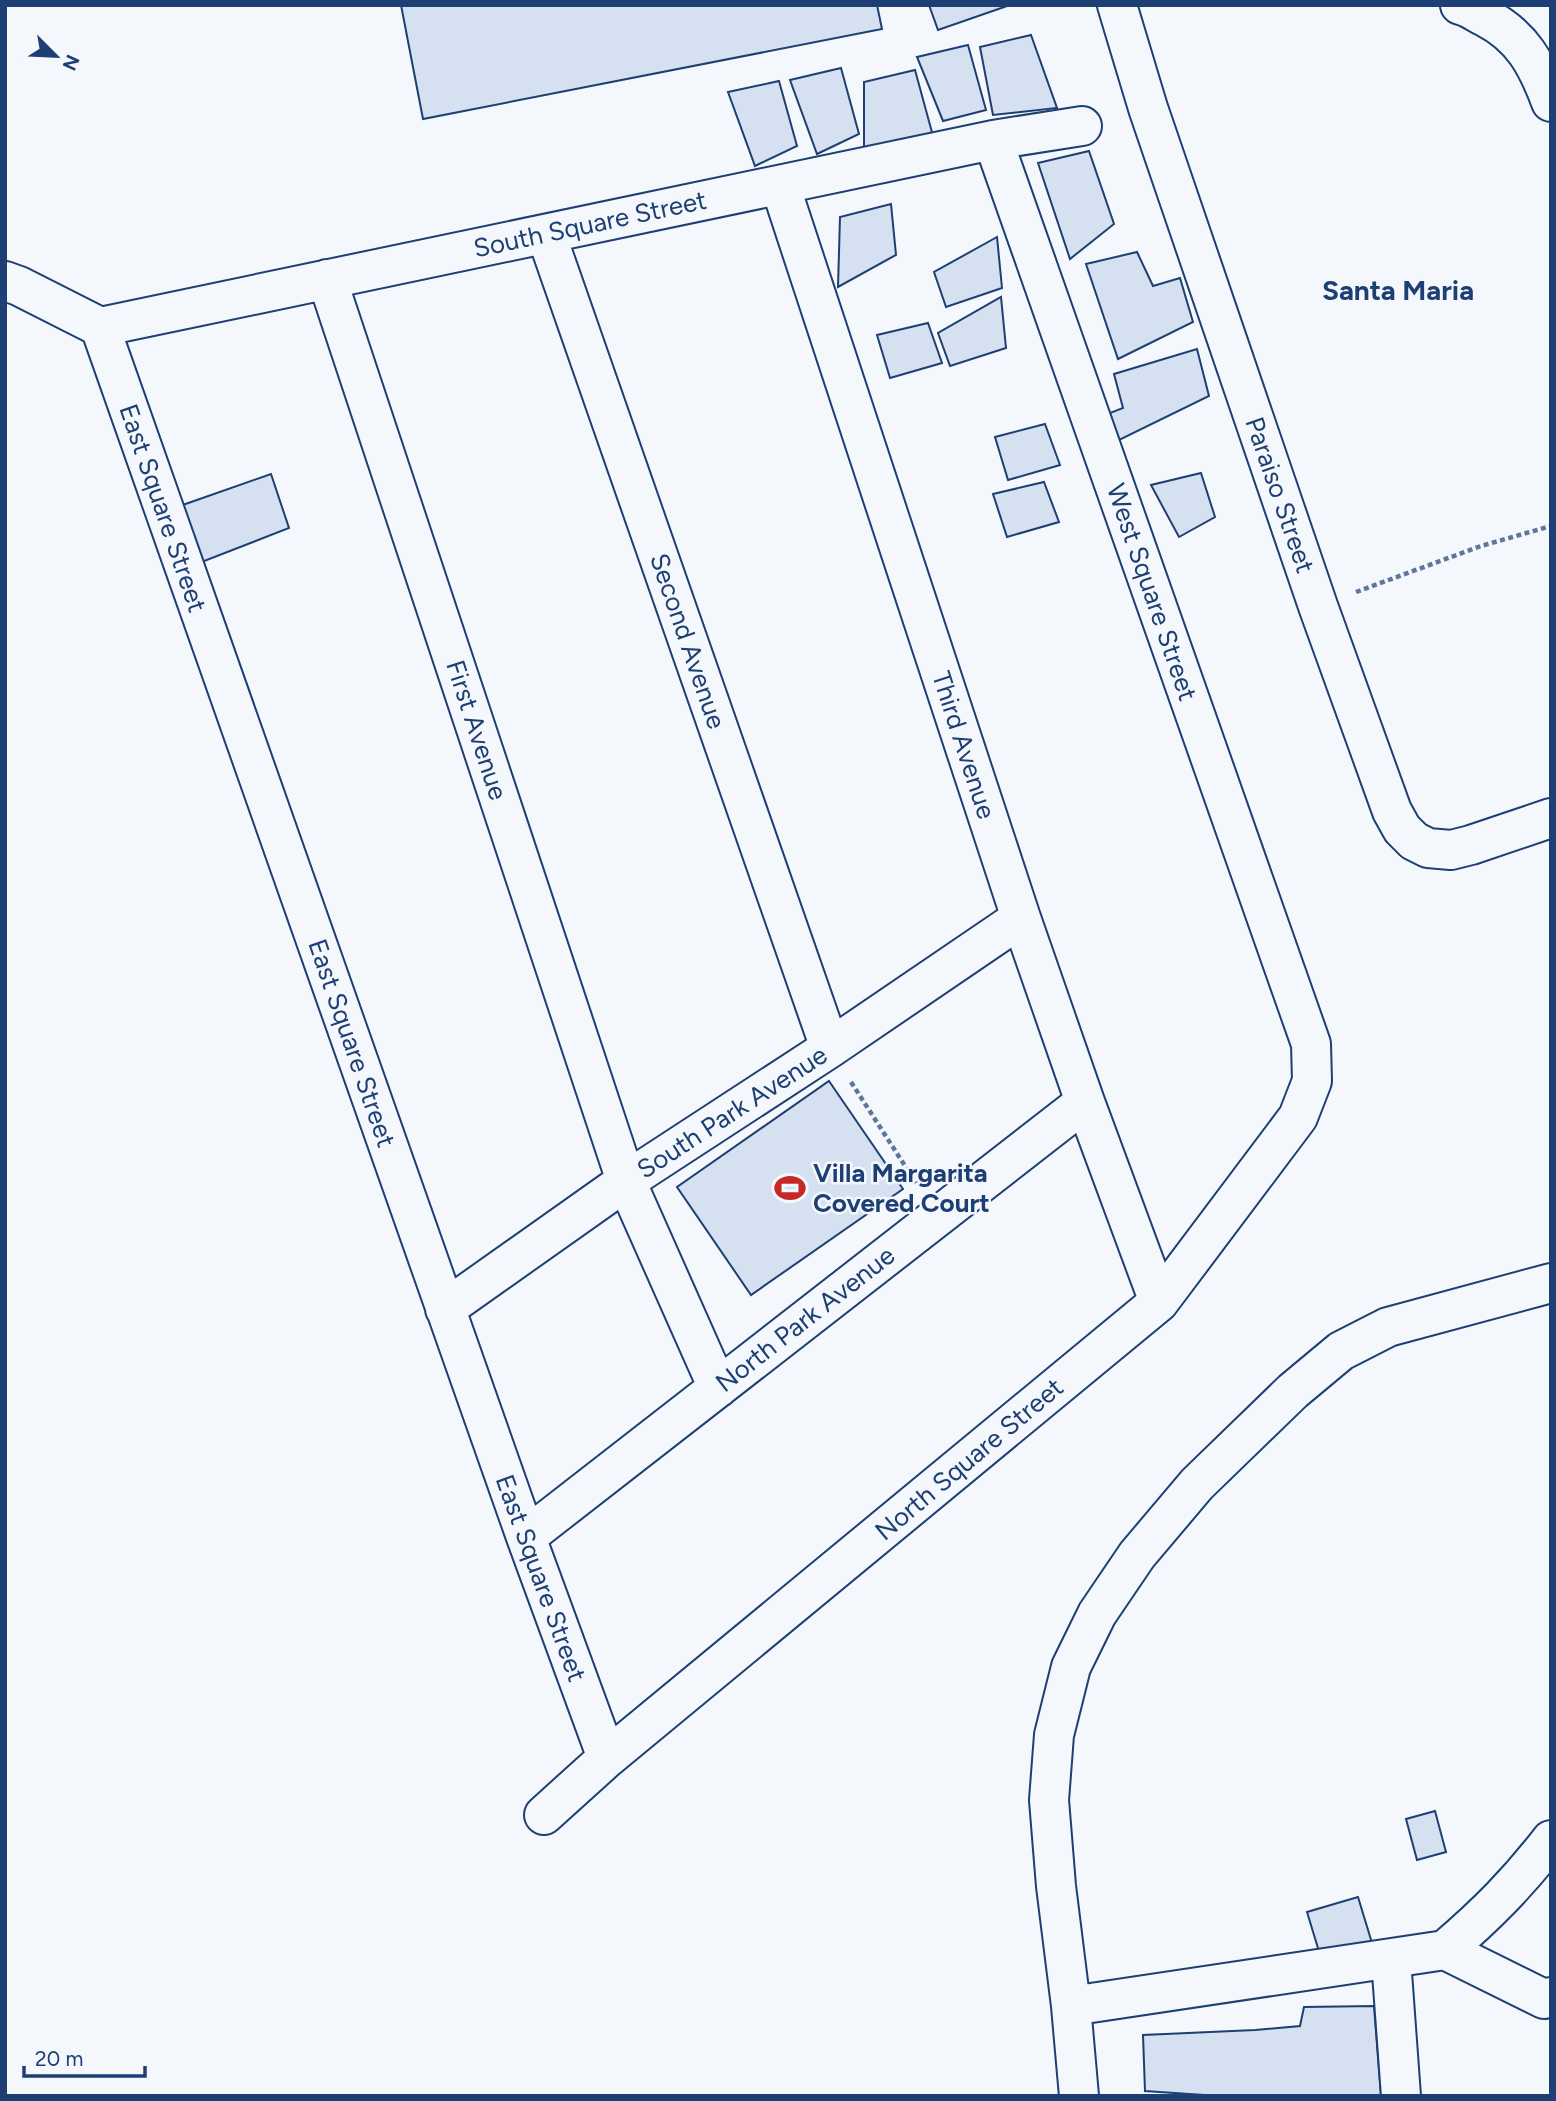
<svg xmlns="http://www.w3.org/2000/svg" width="1556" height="2101" viewBox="0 0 1556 2101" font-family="Figtree,sans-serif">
<rect width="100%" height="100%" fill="#f4f7fb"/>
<path fill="#d5e0f0" stroke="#1d3f73" stroke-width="2" d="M401,5H877L882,29L423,119Z
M929,5H1010L938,30Z
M1031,35L1057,108L993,115L980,47Z
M968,45L986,110L943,121L917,57Z
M841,68L859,134L817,154L790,80Z
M915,70L933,136L864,154V82Z
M779,81L797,146L755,166L728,92Z
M1089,151L1114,224L1070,259L1038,163Z
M891,204L896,255L838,287L840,217Z
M997,237L1002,288L946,307L934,272Z
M1137,252L1153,286L1180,278L1193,322L1118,359L1086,264Z
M1001,297L1006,348L950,366L938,333Z
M928,323L942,363L890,378L877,335Z
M1197,349L1209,396L1115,442L1100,417L1123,408L1114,374Z
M1045,424L1060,465L1008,480L995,437Z
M1201,473L1215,517L1179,537L1151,485Z
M271,474L289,528L194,565L177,507Z
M1044,482L1059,522L1007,537L993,494Z
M829,1081L903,1189L751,1295L677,1187Z
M1435,1811L1446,1852L1417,1860L1406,1819Z
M1358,1897L1372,1943L1321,1958L1307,1912Z
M1374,2006L1381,2096H1219L1145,2091L1143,2035L1255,2030L1300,2026L1304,2007Z"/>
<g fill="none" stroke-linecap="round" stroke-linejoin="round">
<g stroke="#1d3f73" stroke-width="42">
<path id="minor" d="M1117,5L1148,108L1318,606L1392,811L1402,829L1414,841L1428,848L1451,850L1471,845L1551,818
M1460,5C1469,7 1477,13 1485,17C1522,36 1537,64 1551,102
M780,185L1021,918L1085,1102L1159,1302
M546,234L830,1048
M327,279L626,1181L718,1388
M5,281L19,286L100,327
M100,327L526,1537L607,1758
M100,327L993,140L1082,126
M445,1309L626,1181L830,1048L1021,918
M526,1537L1085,1102
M544,1815L607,1758L1159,1302L1298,1117L1312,1081L1311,1044L993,140
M1445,1950L1544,1999L1551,1997
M1391,1959L1401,2096
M1071,2006L1445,1950C1486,1915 1518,1883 1551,1840
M1079,2096L1071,2006L1056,1886L1049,1800L1054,1735L1071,1667L1097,1614L1137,1555L1197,1484L1293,1391L1341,1351L1388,1327L1551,1283"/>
</g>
<path stroke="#5e769c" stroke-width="4.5" stroke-dasharray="5 3.5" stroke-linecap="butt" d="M1356,592L1481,546L1551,526
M851,1082L916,1183"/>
<use href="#minor" stroke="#f4f7fb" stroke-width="38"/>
</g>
<defs>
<g id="stadium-bare" transform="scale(2.415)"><path d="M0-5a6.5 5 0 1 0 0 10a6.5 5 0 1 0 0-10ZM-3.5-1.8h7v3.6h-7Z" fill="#c62828" stroke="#f4f7fb" stroke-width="2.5" paint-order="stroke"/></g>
</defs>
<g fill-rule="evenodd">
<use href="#stadium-bare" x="790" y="1188"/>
</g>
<g text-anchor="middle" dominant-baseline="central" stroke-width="5" stroke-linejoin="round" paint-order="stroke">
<g font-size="26" fill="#1d3f73" stroke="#f4f7fb">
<text transform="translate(590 224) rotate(-12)">South Square Street</text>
<text transform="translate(1280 495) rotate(71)">Paraiso Street</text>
<text transform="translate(163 508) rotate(71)">East Square Street</text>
<text transform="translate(1152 592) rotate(71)">West Square Street</text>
<text transform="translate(688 641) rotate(71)">Second Avenue</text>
<text transform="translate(477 730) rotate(72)">First Avenue</text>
<text transform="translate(964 745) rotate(72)">Third Avenue</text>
<text transform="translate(352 1043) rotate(71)">East Square Street</text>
<text transform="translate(732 1112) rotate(-33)">South Park Avenue</text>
<text transform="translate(805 1319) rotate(-38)">North Park Avenue</text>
<text transform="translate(969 1459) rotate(-40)">North Square Street</text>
<text transform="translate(541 1578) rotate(70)">East Square Street</text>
</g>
<g font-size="26" font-weight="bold" fill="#1d3f73" stroke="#f4f7fb" text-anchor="start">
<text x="813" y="1173">Villa Margarita<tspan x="813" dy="30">Covered Court</tspan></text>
</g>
<g font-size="28" font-weight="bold" fill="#1d3f73" stroke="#f4f7fb">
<text x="1398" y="290">Santa Maria</text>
</g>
</g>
<rect width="1556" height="2101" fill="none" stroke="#1d3f73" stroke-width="14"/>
<g transform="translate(56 56) rotate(114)" stroke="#f4f7fb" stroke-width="5" paint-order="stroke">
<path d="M0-5L12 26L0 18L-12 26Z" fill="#1d3f73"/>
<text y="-10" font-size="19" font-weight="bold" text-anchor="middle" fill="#1d3f73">N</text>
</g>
<path d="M24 2066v10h121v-10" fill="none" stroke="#1d3f73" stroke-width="3.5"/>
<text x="35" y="2066" font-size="21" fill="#1d3f73" stroke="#f4f7fb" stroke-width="5" paint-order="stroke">20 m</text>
</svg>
